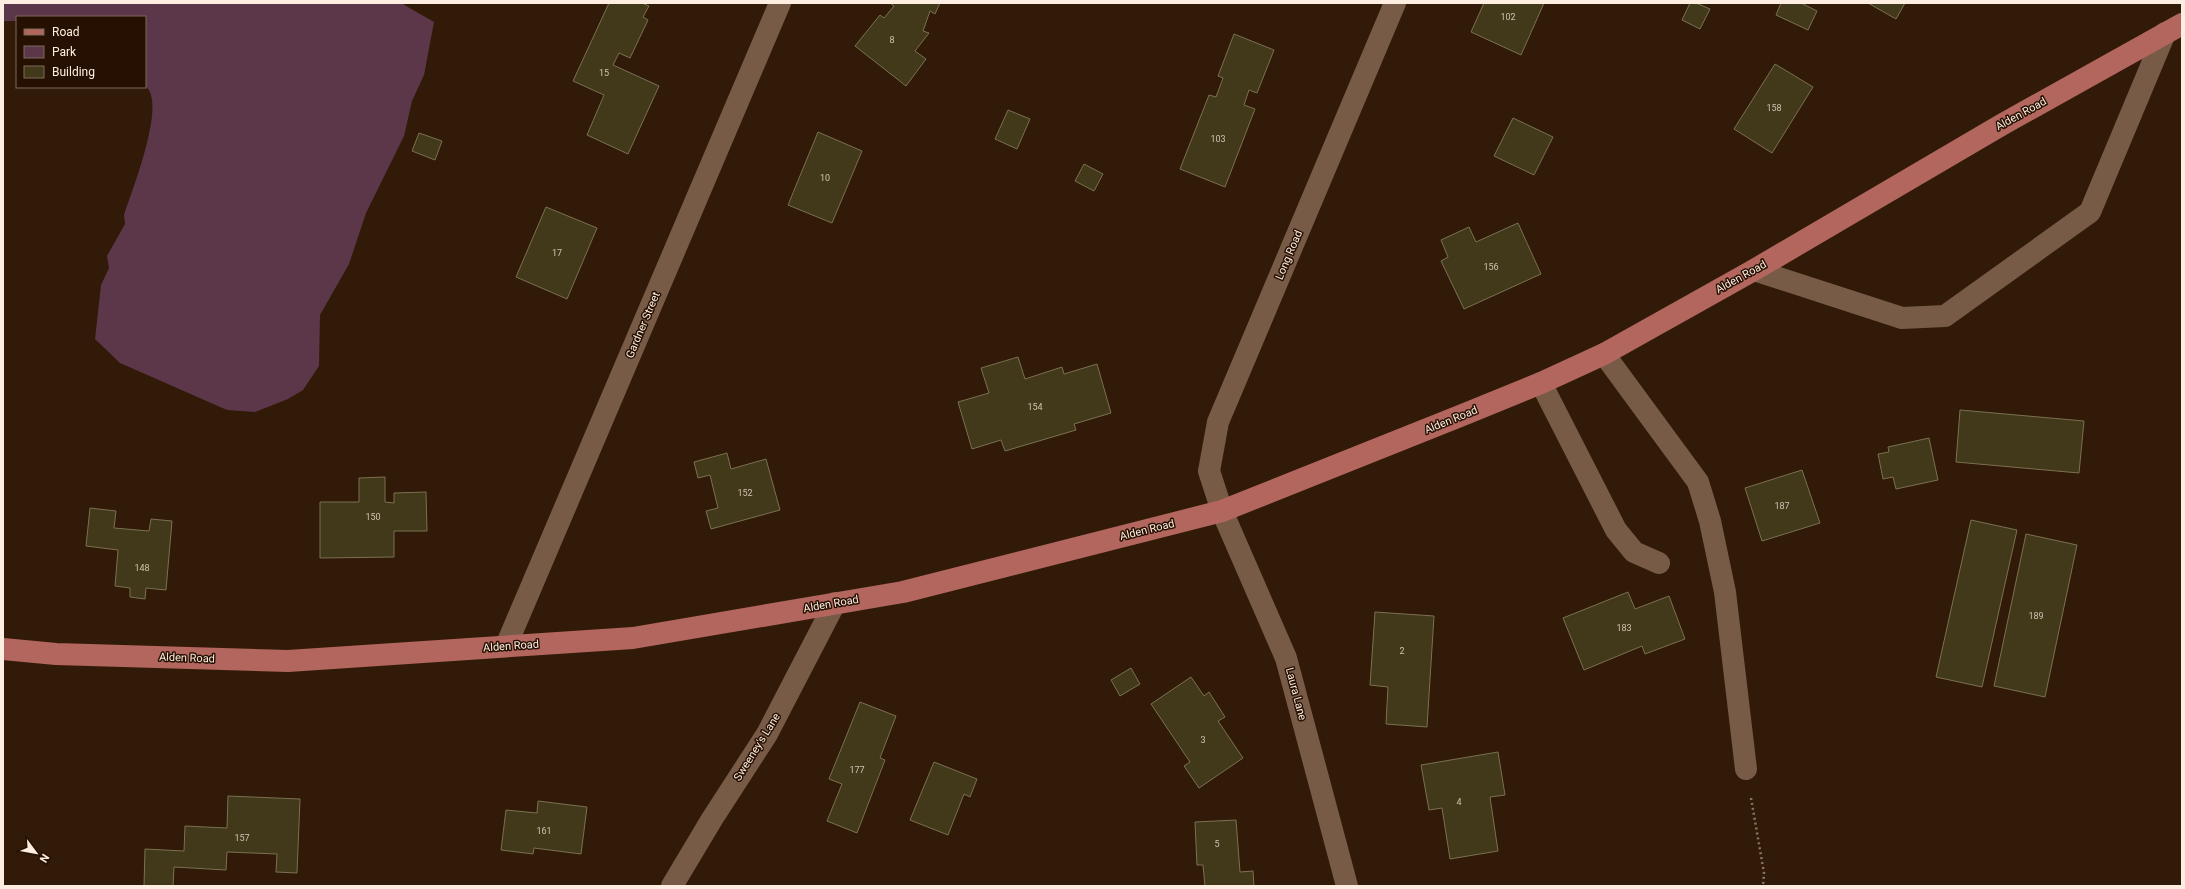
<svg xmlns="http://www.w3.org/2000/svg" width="2185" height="889" viewBox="0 0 2185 889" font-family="Roboto,sans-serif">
<rect width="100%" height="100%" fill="#311a07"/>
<path fill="#5c374a" d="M3,3H401L434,22L424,75L412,101L404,136L366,213L349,264L320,315L319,366L303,390L288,399L255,412L227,410L120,363L95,339L101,285L109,268L107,256L125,224L124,215C131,193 168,101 145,86V17H17V21H3Z"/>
<path fill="#42391b" stroke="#7b7151" d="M609,3H642L649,6L643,17L648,20L630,58L619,53L613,65L659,86L628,154L587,135L604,95L573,81Z
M890,3H940L935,14L930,11L923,31L929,33L915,51L926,59L906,86L855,46L880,15L884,18L894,6Z
M1484,3H1544L1521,55L1471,32Z
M1690,3H1696L1710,9L1700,29L1682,20Z
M1781,3H1801L1817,11L1808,30L1776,15Z
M1868,3H1905L1896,19Z
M1234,34L1274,50L1257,93L1249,90L1244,105L1255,109L1225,187L1180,169L1209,95L1216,97L1223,78L1218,76Z
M1775,64L1813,87L1772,153L1734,129Z
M1008,110L1030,119L1017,149L995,139Z
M1513,118L1553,137L1534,175L1494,156Z
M818,132L862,151L832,223L788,205Z
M419,133L442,141L435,160L412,151Z
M1084,164L1103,174L1094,191L1075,181Z
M546,207L597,228L567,299L516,277Z
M1518,223L1541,274L1464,309L1441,261L1448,257L1441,240L1469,227L1476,242Z
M1018,357L1025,379L1062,367L1064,374L1097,364L1111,413L1074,424L1076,430L1005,451L1001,440L972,449L958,402L989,393L981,368Z
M1960,410L2084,421L2079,473L1956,462Z
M1929,438L1938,480L1896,489L1893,477L1883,479L1878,454L1889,452L1888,447Z
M727,453L731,469L766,459L780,510L711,529L706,511L718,508L710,475L698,478L694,462Z
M1802,470L1820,523L1762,541L1745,488Z
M385,477V502L394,503V493L426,492L427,531H394V557L320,558V502H359V478Z
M90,508L116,511L114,528L149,531L151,519L172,521L166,590L146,588L145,599L130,597V588L115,586L118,550L86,546Z
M1971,520L2017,530L1982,687L1936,677Z
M2026,534L2077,545L2045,697L1994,686Z
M1628,592L1635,609L1669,596L1685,639L1645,654L1642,646L1584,670L1563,618Z
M1375,612L1434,616L1427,727L1386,724L1388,687L1370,685Z
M1131,668L1140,684L1120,696L1111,680Z
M1191,677L1204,696L1209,692L1225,717L1218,721L1243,758L1199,788L1184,766L1190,762L1151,704Z
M860,702L896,716L880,758L885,760L857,833L827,821L842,784L829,779Z
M1498,752L1505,795L1490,797L1498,851L1450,859L1442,808L1429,810L1421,765Z
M934,762L977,779L970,797L964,794L948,835L910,820Z
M228,796L300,799L297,873L276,872L277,854L227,852L226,870L174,867L173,886H144L145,849L184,851L185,826L227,828Z
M538,801L587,807L581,854L534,848L533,854L501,850L506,810L537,813Z
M1236,820L1240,872L1253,871L1254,886H1205L1203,865H1197L1195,822Z"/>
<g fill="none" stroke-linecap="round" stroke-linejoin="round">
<path stroke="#897565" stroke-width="2.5" stroke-dasharray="2 3" stroke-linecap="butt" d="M1751,798L1764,873L1763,886"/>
<path stroke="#775b47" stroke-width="22" d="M1754,270L1902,318L1945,316L2090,212L2165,33
M1604,354L1698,482L1710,521L1725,592L1746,769
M1541,383L1616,530L1634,552L1659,563
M506,646L780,3
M672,886L712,819L767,734L835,603
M1347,886L1286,658L1222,511L1209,471L1218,422L1395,3"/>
<path stroke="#b2665d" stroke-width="22" d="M3,649L56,654L288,661L633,638L903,592L1222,511L1465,414L1541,383L1604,354L1754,270L2003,124L2182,24"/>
</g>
<g text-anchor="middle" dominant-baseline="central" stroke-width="3" stroke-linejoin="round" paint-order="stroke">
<g font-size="9" fill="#cfc1b0">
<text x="1508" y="17">102</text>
<text x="892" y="40">8</text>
<text x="604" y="73">15</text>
<text x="1774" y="108">158</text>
<text x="1218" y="139">103</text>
<text x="825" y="178">10</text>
<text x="557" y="253">17</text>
<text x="1491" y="267">156</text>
<text x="1035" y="407">154</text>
<text x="745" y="493">152</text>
<text x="1782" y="506">187</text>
<text x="373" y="517">150</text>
<text x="142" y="568">148</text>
<text x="2036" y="616">189</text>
<text x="1624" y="628">183</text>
<text x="1402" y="651">2</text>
<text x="1203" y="740">3</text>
<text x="857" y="770">177</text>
<text x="1459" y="802">4</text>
<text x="544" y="831">161</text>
<text x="242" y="838">157</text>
<text x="1217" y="844">5</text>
</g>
<g font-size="11" fill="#feeee2" stroke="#261001">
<text transform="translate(2021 114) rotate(-29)">Alden Road</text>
<text transform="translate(1289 255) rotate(-67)">Long Road</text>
<text transform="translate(1741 277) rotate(-29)">Alden Road</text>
<text transform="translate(643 325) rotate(-67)">Gardner Street</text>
<text transform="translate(1451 420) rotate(-22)">Alden Road</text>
<text transform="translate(1147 530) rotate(-14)">Alden Road</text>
<text transform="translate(831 604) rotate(-10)">Alden Road</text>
<text transform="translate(511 646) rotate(-4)">Alden Road</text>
<text transform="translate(187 658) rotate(2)">Alden Road</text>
<text transform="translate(1296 694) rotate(75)">Laura Lane</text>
<text transform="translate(757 747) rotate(-58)">Sweeney's Lane</text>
</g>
</g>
<rect width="2185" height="889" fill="none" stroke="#feeee2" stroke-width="8"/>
<rect x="16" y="16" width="130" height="72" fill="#261001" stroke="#7c695b"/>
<rect x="24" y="29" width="20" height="6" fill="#b2665d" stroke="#7c695b"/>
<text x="52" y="36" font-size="12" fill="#feeee2">Road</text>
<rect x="24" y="46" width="20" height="12" fill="#5c374a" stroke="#7c695b"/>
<text x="52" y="56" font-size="12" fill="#feeee2">Park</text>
<rect x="24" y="66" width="20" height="12" fill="#42391b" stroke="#7c695b"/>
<text x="52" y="76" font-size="12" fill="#feeee2">Building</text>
<g transform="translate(36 853) rotate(122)" stroke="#261001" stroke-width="3" paint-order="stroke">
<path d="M0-3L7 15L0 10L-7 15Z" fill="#feeee2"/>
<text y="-6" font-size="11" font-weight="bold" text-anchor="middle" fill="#feeee2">N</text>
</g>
</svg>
